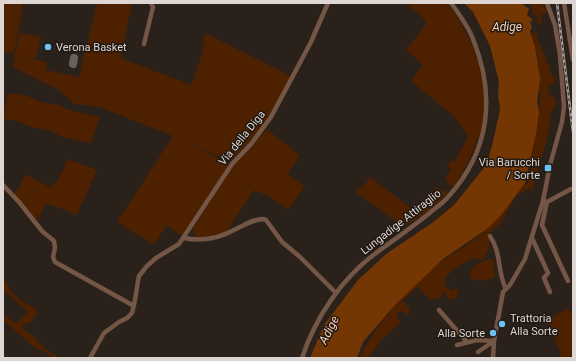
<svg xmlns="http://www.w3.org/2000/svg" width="576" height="361" viewBox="0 0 576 361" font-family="Roboto,sans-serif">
<rect width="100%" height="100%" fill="#2b211b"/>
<path fill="#4d2000" d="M3,3H23L14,53L3,52Z
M97,3H132L121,58L191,85L202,55L205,33L291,76C280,100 269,119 252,139C245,147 237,154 230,162L183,141L229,164L183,237L167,225L154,245L117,222L173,136L100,107L74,104L61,91L13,67L19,33L41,37L35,59L15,56L47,62L46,70L79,77Z
M406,3H447C475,39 497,95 478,140L474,139L477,141C470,157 464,173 453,187L449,185L447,180L445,179L451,170L447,166L453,160L455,162L457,160L456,159L468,137L456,118L411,81L423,65L406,50L426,24L424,19Z
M525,3H543L547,12L541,15L542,20L541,24H538L536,15H533L531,5Z
M536,32L537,33C537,43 545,52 547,63L549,64L550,72C553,76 557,78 554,84L549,85L548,93L554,97V100L557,101L551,114L549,131L532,191L528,189L517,195L501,223L489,233L490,240L489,243V248L484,259L479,260L476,258C464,262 452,269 445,279L446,282L444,286L450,288L451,290L452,291L455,289H457L458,291L457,297L450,300L448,299L444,292L438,299L431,300L417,287L403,300L410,310L408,315L402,311L398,313L397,317L400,322L399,324L380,341L369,358H359C379,322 402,295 434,267C448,255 465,248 479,236C496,222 509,204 522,186L527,183L531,166V156L533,152V149L541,95L539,89V65L536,59L537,55L534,47V42L530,35Z
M8,93L27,96L41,102L59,105L72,111L100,117L91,143L62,137L50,130L32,127L17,121L3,119Z
M267,129L300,156L287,174L305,186L288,210L270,197L254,190L227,231L214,237L197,238L192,230L233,165Z
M67,159L97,170L77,215L46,203L39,217L33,222L10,195L18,190L26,174L49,187C60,182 63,169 67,159Z
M370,177L412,209L437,188L440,190H444L448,193L428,211L403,227L356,192L362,185L364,186Z
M493,258L495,278L481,281L470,278C468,266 483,261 493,258Z
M3,278H5C6,288 16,298 25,303C31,306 35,306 37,313C33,321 31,323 23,324V329L31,335H33C37,342 53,356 61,358C47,358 48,351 38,350L3,320V314L15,323L19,321L27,313L25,309L3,290Z
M568,308L573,317V358H562L547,320Z"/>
<path fill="#743603" d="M464,3H522L526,7L529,8L527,15L532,19V21L530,22L532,27L530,31L535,47L540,78L537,102L539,112L536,134L525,183L501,215L487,229L443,259L396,304L363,342L357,358H310L324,325L358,280L386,254L432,223L454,205L487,164L493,142L500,109L498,96L499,82L490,46L473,12Z"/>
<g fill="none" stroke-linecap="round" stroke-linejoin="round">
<path stroke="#68605a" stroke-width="8" d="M73,64L74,58"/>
<path stroke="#735645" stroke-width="4.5" d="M564,3L573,60
M144,44L153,7L151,3
M3,185L19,202L42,231L54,241L55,248L53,257L55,262L134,306
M543,201L547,202L542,225L568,281
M547,202L571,189
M490,236C502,254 497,272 506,289
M184,238C203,242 220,238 236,229C246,224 252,220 263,219L266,220L282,242L299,256L336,293
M532,238L548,273L544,278L550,292
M439,310L467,342
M457,345L477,340L494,341
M478,352L494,341
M90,358L104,333L119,322L127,318L132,313L135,300L138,281L139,276L147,266L156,258L179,244L232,164L251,144L271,117L311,42L328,3
M302,358C315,318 342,278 376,253C395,239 414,226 432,211C437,207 444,202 448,197C490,151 496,96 473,39C468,26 459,14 451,3
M493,358L494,341L503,292L510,285L525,259L528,249L543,201L550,165L562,122L564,107L560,55L555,25L547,3"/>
<g stroke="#a69e9a" stroke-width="2.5">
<path id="rail" d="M557,3L573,132"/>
</g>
<use href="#rail" stroke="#211812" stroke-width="1" stroke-dasharray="3" stroke-linecap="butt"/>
</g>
<g fill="#6dc2f3" stroke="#211812" stroke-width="1.5">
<circle cx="48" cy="47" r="4"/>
<rect x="544" y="164" width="8" height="8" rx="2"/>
<circle cx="502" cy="324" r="4"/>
<circle cx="493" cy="333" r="4"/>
</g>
<g text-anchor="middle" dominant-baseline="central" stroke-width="3" stroke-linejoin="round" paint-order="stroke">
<g font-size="11" fill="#ddd6d3" stroke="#211812" text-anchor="start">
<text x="56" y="47">Verona Basket</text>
<text x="540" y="162" text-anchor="end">Via Barucchi<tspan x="540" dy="13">/ Sorte</tspan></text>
<text x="510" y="318">Trattoria<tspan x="510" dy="13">Alla Sorte</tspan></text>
<text x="485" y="333" text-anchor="end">Alla Sorte</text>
</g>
<g font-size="11" fill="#ddd6d3" stroke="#211812">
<text transform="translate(242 138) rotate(-51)">Via della Diga</text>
<text transform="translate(401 222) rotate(-38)">Lungadige Attiraglio</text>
</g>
<g font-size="12" font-style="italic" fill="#f6cfb9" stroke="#211812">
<text x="507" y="27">Adige</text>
<text transform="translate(329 330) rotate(-63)">Adige</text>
</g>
</g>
<rect width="576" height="361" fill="none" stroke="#ddd6d3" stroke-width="8"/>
</svg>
